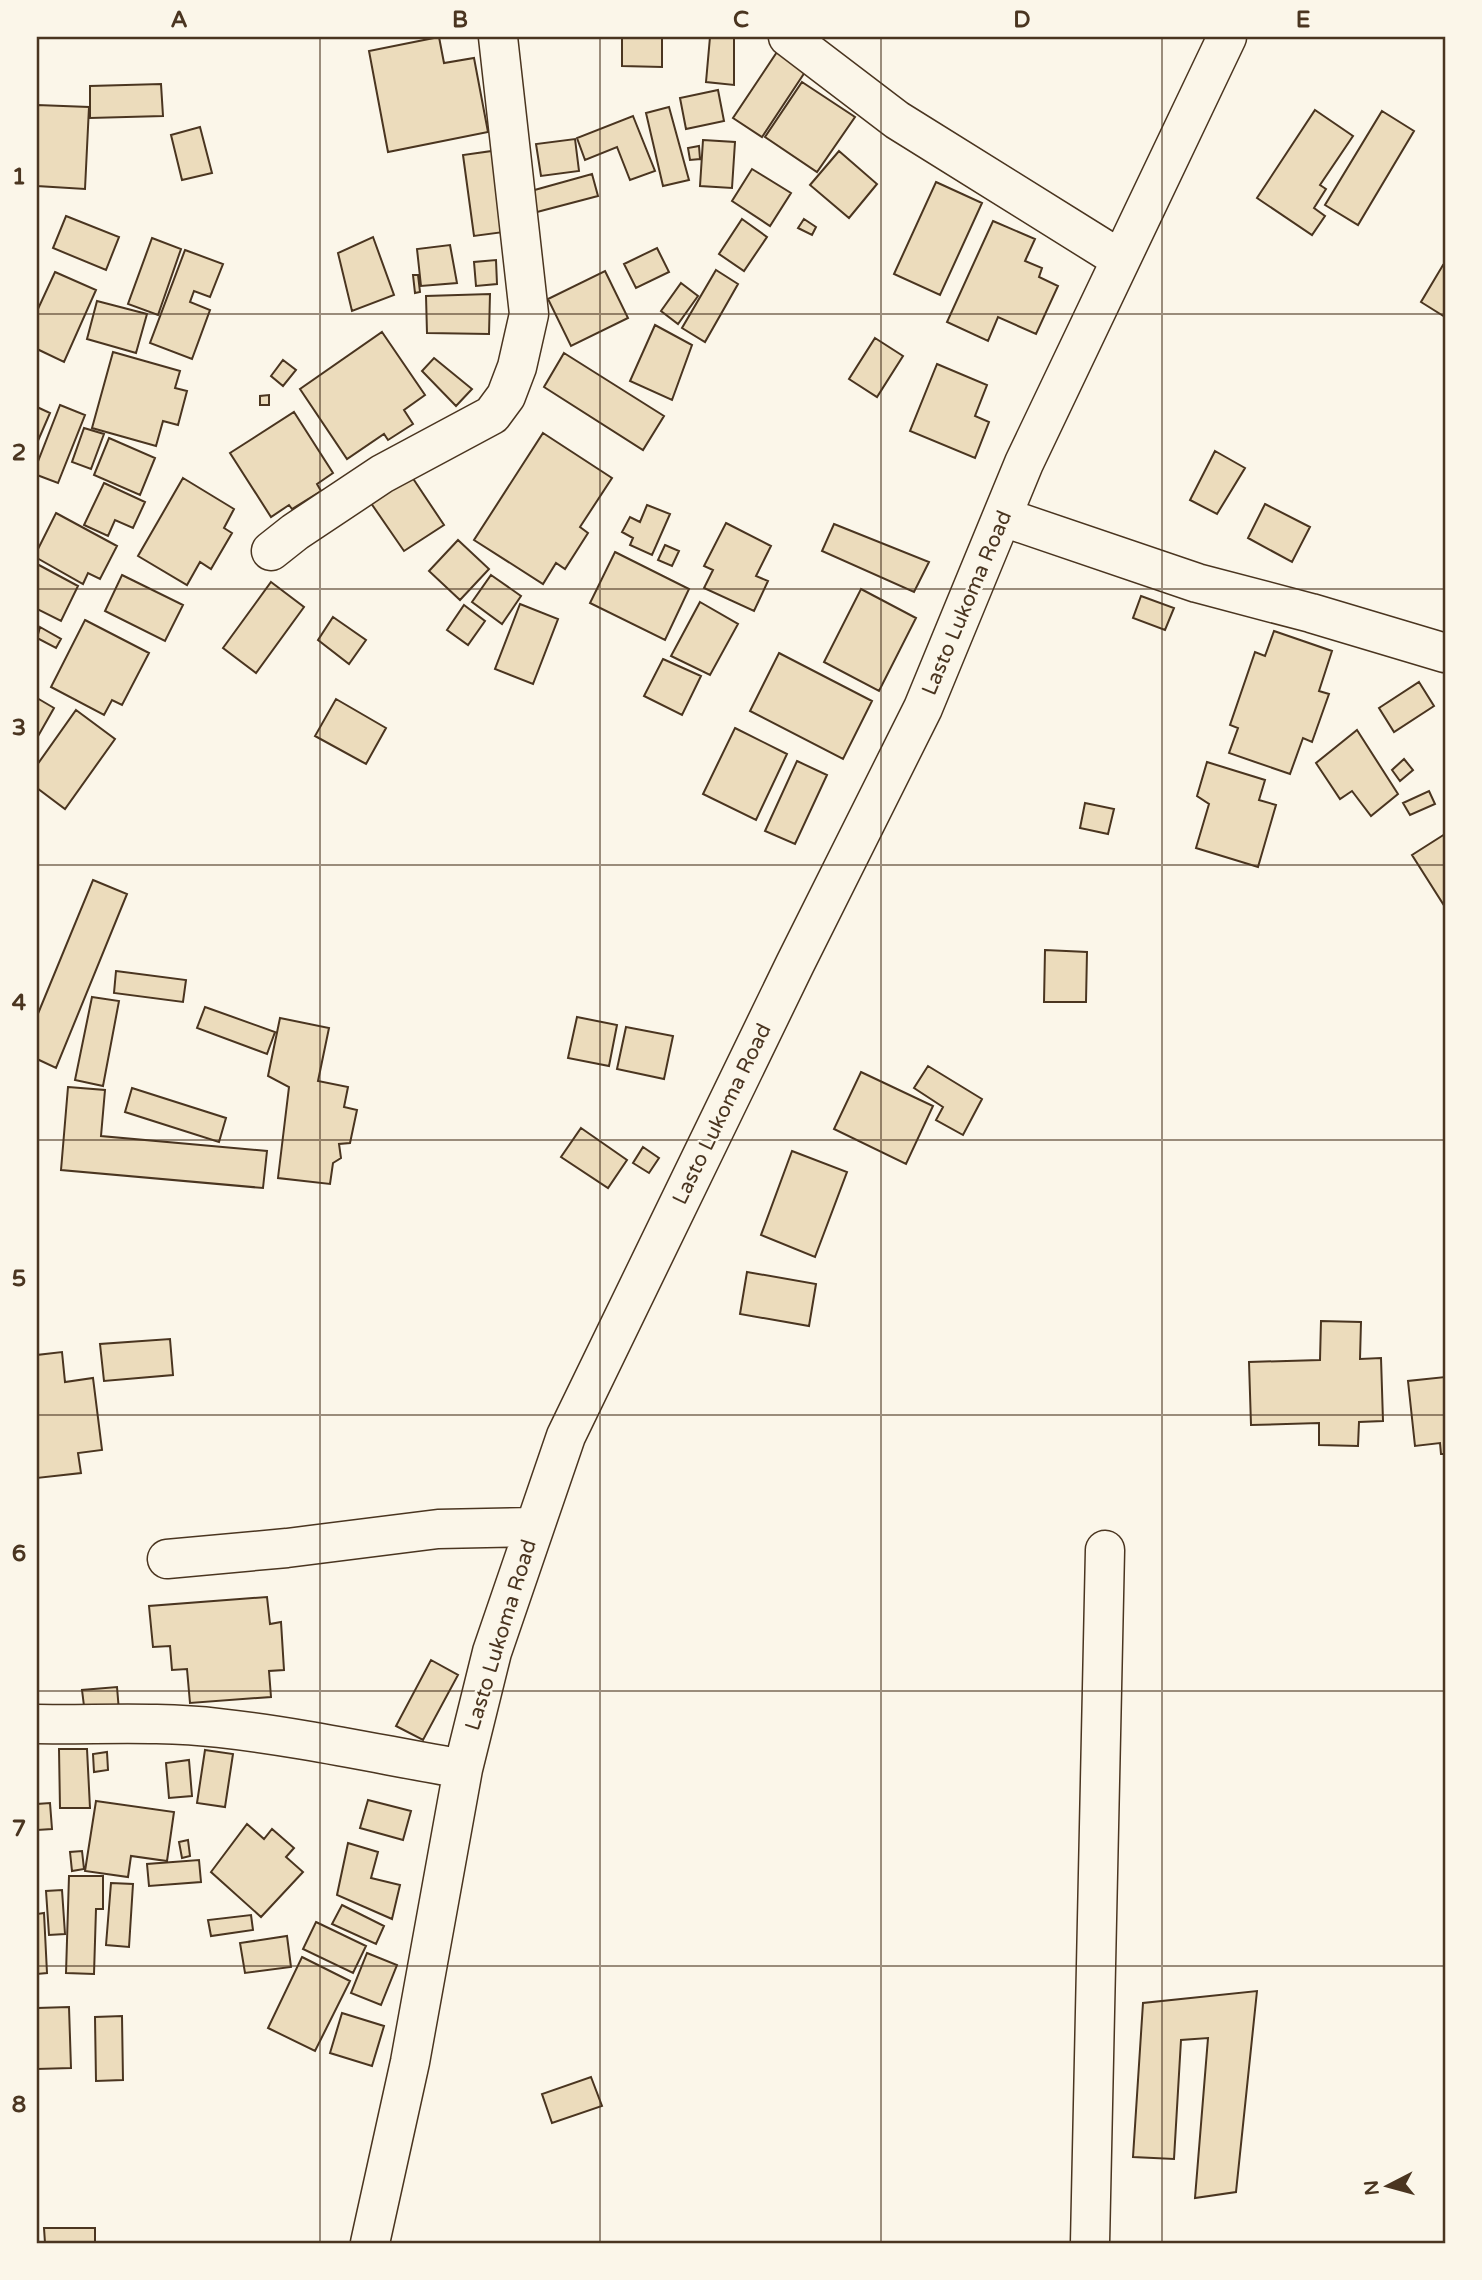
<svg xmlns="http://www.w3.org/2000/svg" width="1482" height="2280" viewBox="0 0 1482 2280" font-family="'Varela Round',sans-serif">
<rect width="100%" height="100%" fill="#fbf6e9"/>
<path fill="#ecdcbc" stroke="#4a3520" stroke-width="2" d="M439,37L444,63L474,58L488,132L388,152L369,51Z
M622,37H662V67L622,66Z
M710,37H734V85L706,82Z
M779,49L807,69L762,137L733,118Z
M802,82L855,117L817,172L765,137Z
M161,84L163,116L90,118V86Z
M718,90L724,121L686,129L680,98Z
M37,105L89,107L85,189L37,186Z
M669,107L689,180L663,186L646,113Z
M1315,110L1353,136L1320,185L1326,189L1314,208L1325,216L1312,235L1257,198Z
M1382,111L1414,131L1358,225L1325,205Z
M633,116L655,171L630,180L617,147L585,160L577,138Z
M200,127L212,173L182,180L171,135Z
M575,139L579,171L541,176L536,144Z
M703,140L735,142L732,188L700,186Z
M699,146L700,159L690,160L688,148Z
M492,151L504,232L474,236L463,155Z
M839,151L877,184L849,218L810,185Z
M752,169L791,193L770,226L732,201Z
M592,174L598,196L537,212L531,191Z
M936,182L982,203L940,295L894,274Z
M66,216L119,237L106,270L53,248Z
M742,219L767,237L744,271L719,254Z
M804,219L816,227L812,235L798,228Z
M993,221L1035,239L1025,261L1042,268L1039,277L1058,286L1036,334L998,317L988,341L947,322Z
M373,237L394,295L352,311L338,253Z
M152,238L181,249L158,315L128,304Z
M450,245L457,283L421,286L417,249Z
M657,248L669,272L636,288L624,264Z
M185,250L223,264L210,297L194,291L190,302L210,310L192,359L150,343Z
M496,260L497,284L476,286L474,262Z
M1443,265L1445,266V317L1421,302Z
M716,270L738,284L705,342L682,328Z
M605,271L628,318L571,346L548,299Z
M55,272L96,290L64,362L37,349V311Z
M413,275H418L420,292L415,293Z
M681,283L698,296L678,324L661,311Z
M490,294L489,334L427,333L426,296Z
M97,301L147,314L136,353L87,339Z
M655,325L692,345L672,400L630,381Z
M382,332L425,395L404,410L413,424L388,440L384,434L347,459L300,389Z
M875,338L903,356L877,397L849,379Z
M113,352L180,371L175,388L187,391L178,425L163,421L156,446L92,428Z
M564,353L664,416L643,450L544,387Z
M434,358L472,389L456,406L422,371Z
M283,360L296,370L283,386L271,376Z
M937,364L987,385L975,416L989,422L975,458L910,431Z
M269,395V405H260V396Z
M60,405L85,415L58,483L37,475V464Z
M37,407L50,413L37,443Z
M294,412L333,473L317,484L321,491L292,509L289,505L271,517L230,453Z
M84,428L104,434L91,469L72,462Z
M543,433L612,478L580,527L588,533L565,569L556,563L543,584L474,540Z
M109,438L155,458L140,495L94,475Z
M1215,451L1245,468L1217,514L1190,500Z
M404,465L444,525L404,551L364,493Z
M183,478L234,509L224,528L232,533L211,569L200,562L187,585L138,556Z
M104,483L145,502L133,528L115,520L108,536L84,525Z
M1265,504L1310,527L1292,562L1248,538Z
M647,505L670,514L652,555L630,545L633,538L622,532L630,517L640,522Z
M56,513L117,546L100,579L88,573L83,584L37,558V551Z
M726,523L771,546L756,576L768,581L754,611L704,588L713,570L704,566Z
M834,524L929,562L914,592L822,551Z
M458,540L489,569L460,600L429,571Z
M665,545L679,551L672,566L658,560Z
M615,552L689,589L665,640L590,603Z
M37,564L78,586L61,621L37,609Z
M122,575L183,605L165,641L105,611Z
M491,575L521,596L502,624L472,602Z
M271,582L304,607L256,673L223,648Z
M861,589L916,618L879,691L824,662Z
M1141,596L1174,608L1165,630L1133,618Z
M700,602L738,624L710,675L671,656Z
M520,604L558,619L533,684L495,669Z
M464,605L485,621L468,645L447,630Z
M333,617L366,640L349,664L318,640Z
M85,620L149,653L122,705L112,700L104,715L51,687Z
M40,627L61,639L56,648L37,638Z
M1274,631L1332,651L1319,691L1329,694L1312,742L1303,738L1290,774L1229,753L1238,728L1230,725L1255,652L1265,656Z
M779,653L872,701L843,759L750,711Z
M663,659L701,676L682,715L644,696Z
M1419,682L1434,706L1394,732L1379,708Z
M37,698L54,708L37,738Z
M336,699L386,728L366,764L315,736Z
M76,710L115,739L65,809L37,788V765Z
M735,728L787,754L756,820L703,794Z
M1357,730L1398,794L1371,816L1352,791L1340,799L1316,763Z
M1404,759L1413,770L1400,781L1392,770Z
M797,761L827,775L795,844L765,831Z
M1207,762L1265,780L1259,800L1276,805L1258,867L1196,848L1209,804L1197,796Z
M1429,791L1435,804L1410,815L1403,803Z
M1085,803L1114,809L1108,834L1080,828Z
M1445,834V907L1412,855Z
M93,880L127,894L56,1068L37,1059V1016Z
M1045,950L1087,952L1086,1002H1044Z
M116,971L186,980L183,1002L114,993Z
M92,997L119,1001L103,1086L75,1080Z
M205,1007L275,1032L267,1054L197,1028Z
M577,1017L617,1025L609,1066L568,1058Z
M280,1018L329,1028L318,1081L348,1087L344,1107L357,1110L350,1143L339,1144L341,1158L333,1163L330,1184L278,1178L289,1087L268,1076Z
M626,1027L673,1036L664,1079L617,1069Z
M928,1066L982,1099L963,1135L936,1120L943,1107L914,1088Z
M861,1072L933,1106L906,1164L834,1129Z
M68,1087L105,1090L101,1136L267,1151L263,1188L61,1170Z
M132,1088L226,1118L219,1142L125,1112Z
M581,1128L627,1160L608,1188L561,1157Z
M643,1147L659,1158L649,1173L633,1163Z
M792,1151L847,1172L815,1257L761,1235Z
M747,1272L816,1284L809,1326L740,1314Z
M1321,1321L1361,1322L1360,1359L1381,1358L1383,1421L1359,1422L1358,1446L1319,1445V1423L1251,1425L1249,1362L1320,1360Z
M170,1339L173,1375L104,1381L100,1344Z
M62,1352L65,1382L93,1378L102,1450L78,1453L81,1473L37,1478V1355Z
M1445,1377V1454H1441L1440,1443L1415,1446L1408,1381Z
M267,1597L270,1624L281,1622L284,1670L269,1671L271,1697L190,1703L187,1669L172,1670L170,1646L153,1647L149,1606Z
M431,1660L458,1675L423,1740L396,1726Z
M117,1687L119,1711L85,1714L82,1690Z
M59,1749H87L90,1808H60Z
M205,1750L233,1754L225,1807L197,1803Z
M107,1752L108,1770L94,1772L93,1754Z
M189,1760L192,1796L169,1798L166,1763Z
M368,1800L411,1811L403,1840L360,1828Z
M96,1801L174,1812L167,1861L131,1856L128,1877L85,1871Z
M50,1803L52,1829L37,1830V1804Z
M247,1824L264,1839L272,1829L294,1848L286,1857L303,1872L261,1917L211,1872Z
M188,1840L190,1856L182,1858L179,1842Z
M348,1843L378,1852L371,1878L400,1885L392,1919L337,1895Z
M82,1851L84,1869L72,1871L70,1852Z
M199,1860L201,1882L149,1886L147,1864Z
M69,1876H103V1909H96L94,1974L66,1973Z
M111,1883L133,1884L129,1947L106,1945Z
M62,1890L65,1934L49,1935L46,1891Z
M342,1905L384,1926L376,1944L332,1924Z
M44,1913L47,1973L37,1974V1914Z
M251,1915L253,1930L211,1936L208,1920Z
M316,1922L366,1946L353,1973L303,1949Z
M287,1936L291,1967L245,1973L240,1943Z
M367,1953L397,1965L381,2005L351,1993Z
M302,1957L350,1981L315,2051L268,2028Z
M1257,1991L1236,2192L1195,2198L1208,2038L1181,2040L1174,2159L1133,2157L1143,2003Z
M69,2007L71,2068L37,2069V2008Z
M342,2013L384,2026L372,2066L330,2053Z
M122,2016L123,2080L96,2081L95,2017Z
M591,2077L602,2106L552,2123L542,2094Z
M44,2228H95V2243H45Z"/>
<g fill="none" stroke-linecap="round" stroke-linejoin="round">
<g stroke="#4a3520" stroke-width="41">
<path id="minor" d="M788,37L897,120L1120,259
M1003,517L1197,583L1311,613L1445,653
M271,551L295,532L382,474L492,415L506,396L517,367L529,314L498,37
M167,1559L287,1548L438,1529L533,1527
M37,1724C97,1725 159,1721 219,1728C301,1737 382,1755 463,1769
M370,2243L410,2062L463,1769L492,1652L566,1436L795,964L923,708L1024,463L1227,37
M1090,2243L1105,1550"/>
</g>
<use href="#minor" stroke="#fbf6e9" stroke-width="38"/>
</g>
<path fill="none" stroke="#4a3520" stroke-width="2" stroke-opacity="0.55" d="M320,37V2243M600,37V2243M881,37V2243M1162,37V2243M37,314H1445M37,589H1445M37,865H1445M37,1140H1445M37,1415H1445M37,1691H1445M37,1966H1445"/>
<g text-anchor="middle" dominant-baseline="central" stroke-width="5" stroke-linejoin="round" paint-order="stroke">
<g font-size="21" fill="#4a3520" stroke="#fbf6e9">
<text transform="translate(967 603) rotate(-67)">Lasto Lukoma Road</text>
<text transform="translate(722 1114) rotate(-64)">Lasto Lukoma Road</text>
<text transform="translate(501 1635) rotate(-73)">Lasto Lukoma Road</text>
</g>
</g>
<rect width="1482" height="2280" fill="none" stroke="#fbf6e9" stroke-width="77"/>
<g transform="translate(1388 2186) rotate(264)" stroke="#fbf6e9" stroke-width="5" paint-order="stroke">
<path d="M0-5L12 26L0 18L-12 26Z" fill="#4a3520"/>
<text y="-10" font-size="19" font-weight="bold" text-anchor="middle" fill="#4a3520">N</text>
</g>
<rect x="38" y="38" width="1406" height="2204" fill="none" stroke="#4a3520" stroke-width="2.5"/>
<g font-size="23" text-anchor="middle" font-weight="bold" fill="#4a3520">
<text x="179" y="27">A</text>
<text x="460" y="27">B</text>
<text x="741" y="27">C</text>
<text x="1022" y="27">D</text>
<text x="1303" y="27">E</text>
<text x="19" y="184">1</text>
<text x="19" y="460">2</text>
<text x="19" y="735">3</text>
<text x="19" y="1010">4</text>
<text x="19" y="1286">5</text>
<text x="19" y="1561">6</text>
<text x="19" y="1836">7</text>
<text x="19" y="2112">8</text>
</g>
</svg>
